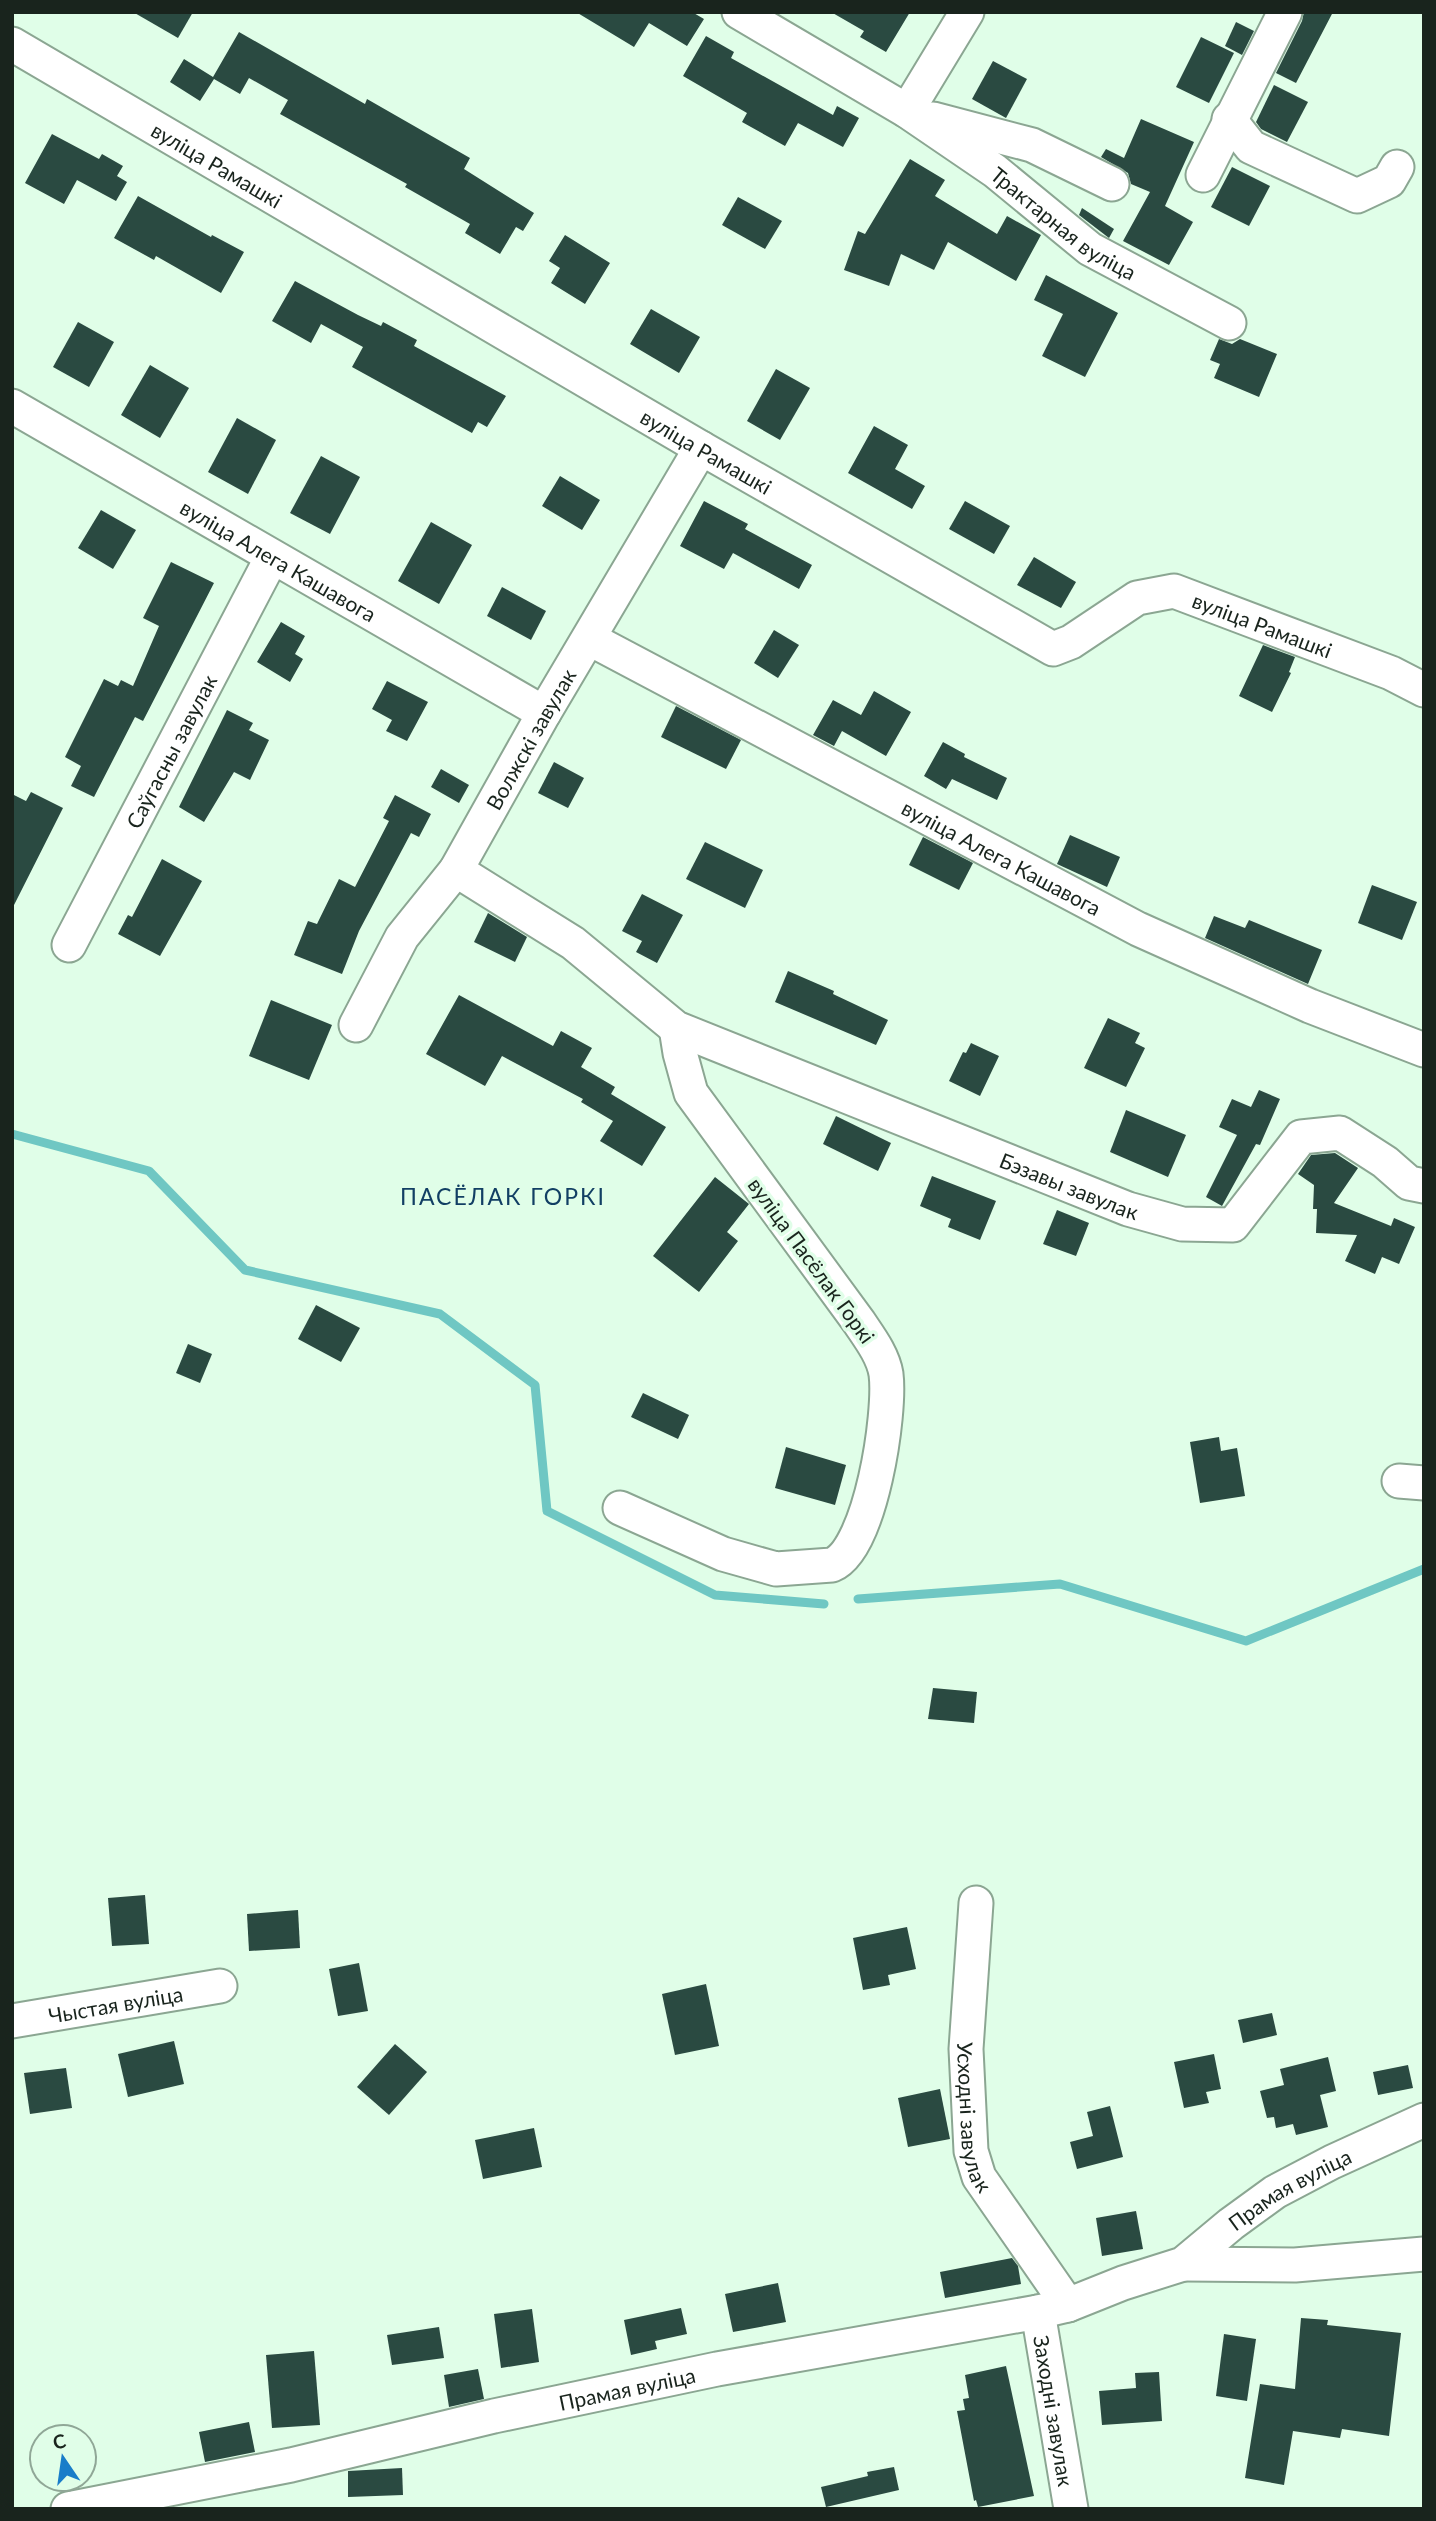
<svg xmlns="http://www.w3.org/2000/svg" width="1436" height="2521" viewBox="0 0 1436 2521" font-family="Lato,sans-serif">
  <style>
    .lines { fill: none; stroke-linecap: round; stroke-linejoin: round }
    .stream { stroke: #6fc7c3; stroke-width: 9 }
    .building { fill: #2a4a41 }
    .street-casing { stroke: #8ba692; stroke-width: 37 }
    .street { stroke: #fff; stroke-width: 33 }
    .labels { text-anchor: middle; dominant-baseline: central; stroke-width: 7; stroke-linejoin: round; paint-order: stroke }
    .street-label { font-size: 21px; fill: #19241d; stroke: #e0fee8 }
    .neighbourhood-label { font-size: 23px; letter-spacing: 2px; fill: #123f64; stroke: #e0fee8 }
  </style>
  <rect width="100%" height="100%" fill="#e0fee8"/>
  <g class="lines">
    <!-- stream -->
    <g class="stream">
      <polyline points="12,1134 149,1171 245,1270 440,1314 535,1385 547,1511 715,1595 824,1604"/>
      <polyline points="858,1599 1060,1584 1246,1641 1424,1569"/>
    </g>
  </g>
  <!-- building -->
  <g class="building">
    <polygon points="133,12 193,12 178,38"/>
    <polygon points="576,12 692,12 704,19 687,46 649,23 634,47"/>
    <polygon points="831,12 910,12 886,52 860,37 864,31"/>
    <polygon points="1304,12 1333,12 1296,83 1276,73 1302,21"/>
    <polygon points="1236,22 1254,31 1242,55 1225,46"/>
    <polygon points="239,32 365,104 367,99 470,158 464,169 534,213 523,231 516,227 500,254 465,233 470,224 405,187 407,184 280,114 288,100 249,78 240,94 214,79 200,101 170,82 184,59 213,77"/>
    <polygon points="706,36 734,52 731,58 833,115 837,106 859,118 843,147 798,123 785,146 742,122 747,113 683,76"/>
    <polygon points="1201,37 1234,53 1209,103 1176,87"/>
    <polygon points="993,61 1027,79 1006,118 972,99"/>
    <polygon points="1274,85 1308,102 1287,142 1261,129 1256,122"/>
    <polygon points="1141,119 1194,142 1165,206 1193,222 1169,265 1123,241 1150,192 1131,184 1128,173 1101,157 1106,149 1124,158"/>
    <polygon points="52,134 99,159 102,154 123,166 117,176 127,182 116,201 77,180 64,204 25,183"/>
    <polygon points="910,159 945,180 935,196 997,234 1007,216 1041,235 1016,281 948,242 934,270 901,254 889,286 844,270 858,231 865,234"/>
    <polygon points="1232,167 1270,186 1249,226 1211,207"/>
    <polygon points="138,196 211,237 212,235 244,252 221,293 156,256 154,260 114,238"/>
    <polygon points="738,197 782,221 765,249 722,225"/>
    <polygon points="1082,208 1114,229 1109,238 1079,215"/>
    <polygon points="565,235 610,263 585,304 551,283 560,268 549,261"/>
    <polygon points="1046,275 1118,313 1085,377 1042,356 1063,314 1034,300"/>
    <polygon points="295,281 358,315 381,326 383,322 417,340 414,346 506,396 487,427 478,422 472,433 352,367 363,347 321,324 311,343 272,321"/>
    <polygon points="651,309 700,337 679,373 630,344"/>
    <polygon points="78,322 114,342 89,387 53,367"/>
    <polygon points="1219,339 1232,344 1240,339 1277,354 1259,397 1214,378 1220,364 1210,360"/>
    <polygon points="150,365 189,388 160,438 121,415"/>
    <polygon points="776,369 810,388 780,440 747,421"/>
    <polygon points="237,418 276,440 248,494 208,472"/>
    <polygon points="874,426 908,445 895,469 925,486 912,509 848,473"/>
    <polygon points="321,456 360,477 330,534 290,513"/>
    <polygon points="560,476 600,500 582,530 542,506"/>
    <polygon points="704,501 748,524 745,529 812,565 799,589 733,553 724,569 680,546"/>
    <polygon points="965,501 1010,526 994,554 949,529"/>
    <polygon points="101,510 136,530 113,569 78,548"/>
    <polygon points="431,522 472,545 439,604 398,581"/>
    <polygon points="1034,557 1076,582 1061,608 1017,585"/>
    <polygon points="171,562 214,583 143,721 135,717 94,797 71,786 81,766 65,757 104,679 118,686 121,680 133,686 159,626 143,618"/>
    <polygon points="502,587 546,611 531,640 487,616"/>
    <polygon points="281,622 305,636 295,654 303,659 290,682 257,662"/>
    <polygon points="774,630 799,645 778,678 754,663"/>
    <polygon points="1263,645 1295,657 1289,672 1291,673 1272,712 1239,696"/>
    <polygon points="387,681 428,702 407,741 386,731 392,720 372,709"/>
    <polygon points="874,691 911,712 886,756 842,731 834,746 813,735 833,700 861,715"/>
    <polygon points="676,706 741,740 726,769 661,737"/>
    <polygon points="227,710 253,723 249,730 269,740 250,780 234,772 204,822 179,807"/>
    <polygon points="943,742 965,754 964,757 1007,778 997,800 952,779 946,789 924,776"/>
    <polygon points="554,762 584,778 568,808 538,793"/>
    <polygon points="441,769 469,785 459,803 431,787"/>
    <polygon points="31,792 63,808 12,909 12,794 26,801"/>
    <polygon points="395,795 431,814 419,837 411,833 359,931 342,974 294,955 308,921 317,924 339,879 355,887 389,821 383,818"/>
    <polygon points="1070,835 1120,857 1107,887 1057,864"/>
    <polygon points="923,837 973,863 959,890 909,865"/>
    <polygon points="705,842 763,870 745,908 686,879"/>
    <polygon points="162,859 202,881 160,956 118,934 128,915 132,917"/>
    <polygon points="1372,885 1417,902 1402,940 1358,923"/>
    <polygon points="642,894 683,915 657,963 636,952 642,941 622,931"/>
    <polygon points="488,913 527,937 515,962 474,942"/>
    <polygon points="1214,916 1245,928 1249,920 1322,950 1308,984 1205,938"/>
    <polygon points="788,971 834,991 833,994 888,1020 876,1045 775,1002"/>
    <polygon points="459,995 553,1046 561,1031 592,1048 581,1067 615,1087 611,1094 666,1127 642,1166 600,1141 613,1121 581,1102 583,1099 502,1056 485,1086 426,1054"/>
    <polygon points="271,1000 332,1025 309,1080 249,1056"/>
    <polygon points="1108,1018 1140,1033 1135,1043 1145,1048 1126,1087 1084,1068"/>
    <polygon points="971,1043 999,1056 980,1096 949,1081 963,1052 966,1053"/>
    <polygon points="1259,1090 1280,1099 1260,1145 1256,1144 1222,1206 1206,1197 1237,1135 1219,1127 1232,1099 1251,1107"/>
    <polygon points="1126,1110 1186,1135 1168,1177 1110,1152"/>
    <polygon points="836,1116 891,1143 878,1171 823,1144"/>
    <polygon points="1335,1153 1358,1168 1334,1203 1391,1226 1394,1218 1415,1227 1399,1264 1382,1257 1375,1274 1345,1261 1357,1235 1316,1233 1317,1209 1313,1209 1314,1185 1298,1174 1311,1155"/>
    <polygon points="932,1176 996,1201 980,1240 948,1227 951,1219 920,1206"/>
    <polygon points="715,1177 749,1204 727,1232 738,1241 699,1292 653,1256"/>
    <polygon points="1057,1210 1089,1223 1076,1256 1043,1244"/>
    <polygon points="316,1305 360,1328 341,1362 298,1339"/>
    <polygon points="188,1344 212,1354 200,1383 176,1373"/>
    <polygon points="643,1393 689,1415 678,1439 631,1417"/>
    <polygon points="1219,1437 1221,1451 1237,1448 1245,1496 1200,1503 1190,1442"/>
    <polygon points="786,1447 846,1465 835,1505 775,1488"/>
    <polygon points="933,1688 977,1692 974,1723 928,1719"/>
    <polygon points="145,1895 149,1944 112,1946 108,1898"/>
    <polygon points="298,1910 300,1948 249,1951 247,1914"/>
    <polygon points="907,1927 916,1969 888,1975 890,1985 863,1990 853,1938"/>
    <polygon points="359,1963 368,2011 338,2016 329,1969"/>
    <polygon points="706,1984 719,2046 675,2055 662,1994"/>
    <polygon points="1272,2013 1277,2035 1243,2043 1238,2020"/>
    <polygon points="174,2041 184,2084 128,2097 118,2054"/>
    <polygon points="395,2044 427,2072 389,2115 357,2087"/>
    <polygon points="1214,2054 1221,2089 1206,2092 1209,2103 1184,2108 1174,2062"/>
    <polygon points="1328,2057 1336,2091 1320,2095 1328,2127 1296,2135 1293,2124 1276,2128 1274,2117 1267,2118 1260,2091 1284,2085 1280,2069"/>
    <polygon points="1408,2065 1413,2088 1378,2095 1373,2072"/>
    <polygon points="66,2068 72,2108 30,2114 24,2073"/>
    <polygon points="940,2089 950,2139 908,2147 898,2098"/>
    <polygon points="1110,2106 1123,2157 1077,2169 1070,2142 1093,2136 1087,2112"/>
    <polygon points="534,2128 542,2167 483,2179 475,2140"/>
    <polygon points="1136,2211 1143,2249 1102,2256 1096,2218"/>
    <polygon points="1012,2258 1018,2266 1021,2284 945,2298 940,2272"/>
    <polygon points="778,2283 786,2322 733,2332 725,2294"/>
    <polygon points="681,2308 687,2334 655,2341 657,2349 631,2355 624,2320"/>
    <polygon points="532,2309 539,2362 501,2368 494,2314"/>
    <polygon points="1301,2318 1328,2320 1327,2325 1401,2333 1389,2436 1342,2429 1340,2438 1293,2431 1284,2485 1245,2478 1260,2384 1295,2389"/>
    <polygon points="439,2327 444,2358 392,2365 387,2335"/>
    <polygon points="1224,2334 1256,2339 1247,2401 1216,2396"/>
    <polygon points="314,2351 320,2425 272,2428 266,2355"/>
    <polygon points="1006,2366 1034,2496 978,2507 976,2500 974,2501 957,2411 965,2410 963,2399 969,2398 965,2375"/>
    <polygon points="478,2369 484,2399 449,2407 444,2375"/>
    <polygon points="1159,2372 1162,2421 1102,2425 1099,2391 1136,2388 1135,2373"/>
    <polygon points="249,2422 255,2452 205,2462 199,2432"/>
    <polygon points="894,2467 899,2490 826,2507 821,2487 868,2476 867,2472"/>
    <polygon points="402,2468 403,2495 348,2497 348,2471"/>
  </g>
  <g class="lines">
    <defs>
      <g id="street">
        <path id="s1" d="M 739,12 L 907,111 L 995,171 L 1090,249 L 1229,323"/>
        <path id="s2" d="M 12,44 L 701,448 L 1053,649 L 1071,642 L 1137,598 L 1174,591 L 1391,673 L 1424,690"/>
        <polyline points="907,111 967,12"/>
        <polyline points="933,119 1032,145 1112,184"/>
        <polyline points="1229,119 1251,147 1357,196 1389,181 1397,167"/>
        <polyline points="1203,175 1285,12"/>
        <path id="s3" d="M 12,406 L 544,713"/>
        <path id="s4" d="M 590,639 L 1138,929 L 1310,1006 L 1424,1050"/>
        <path id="s5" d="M 456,870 L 573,943 L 676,1028 L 1128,1209 L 1182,1224 L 1233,1225 L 1301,1137 L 1340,1133 L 1385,1162 L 1409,1183 L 1424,1186"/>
        <path id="s6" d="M 69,945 L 272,557"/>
        <path id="s7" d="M 356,1025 L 402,937 L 456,870 L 544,713 L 701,448"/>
        <polyline points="1399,1481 1424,1483"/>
        <path d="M 620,1508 L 723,1554 L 776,1569 L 832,1565 C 871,1549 891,1413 886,1374 C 883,1355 869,1337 859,1322 L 691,1093 L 680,1053 L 676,1028"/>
        <path id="s8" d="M 976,1903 L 966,2049 L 971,2151 L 979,2177 L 1068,2305"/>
        <path id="s9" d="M 12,2021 L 220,1986"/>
        <polyline points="1183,2264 1295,2265 1424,2254"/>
        <path id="s10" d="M 1038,2312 L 1071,2509"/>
        <path id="s11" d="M 68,2509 L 291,2465 L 494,2416 L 717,2369 L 1038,2312 L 1068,2305 L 1123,2283 L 1183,2264 L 1231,2224 L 1275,2192 L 1332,2162 L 1424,2120"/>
      </g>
    </defs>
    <!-- street casing -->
    <use href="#street" class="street-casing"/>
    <!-- street -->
    <use href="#street" class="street"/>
  </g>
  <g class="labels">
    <!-- street labels -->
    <g class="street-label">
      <text stroke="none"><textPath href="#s2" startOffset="238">вуліца Рамашкі</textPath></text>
      <text stroke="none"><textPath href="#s1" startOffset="388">Трактарная вуліца</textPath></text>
      <text stroke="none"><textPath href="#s2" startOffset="805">вуліца Рамашкі</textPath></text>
      <text stroke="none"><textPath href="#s3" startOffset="308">вуліца Алега Кашавога</textPath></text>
      <text stroke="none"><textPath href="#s2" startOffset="1435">вуліца Рамашкі</textPath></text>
      <text stroke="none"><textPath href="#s7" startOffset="336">Волжскі завулак</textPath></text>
      <text stroke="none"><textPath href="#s6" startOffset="219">Саўгасны завулак</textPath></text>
      <text stroke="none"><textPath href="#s4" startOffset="466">вуліца Алега Кашавога</textPath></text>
      <text stroke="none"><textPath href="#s5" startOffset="695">Бэзавы завулак</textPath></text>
      <text transform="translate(812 1260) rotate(54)">вуліца Пасёлак Горкі</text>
      <text stroke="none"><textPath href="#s9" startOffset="105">Чыстая вуліца</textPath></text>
      <text stroke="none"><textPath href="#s8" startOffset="215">Усходні завулак</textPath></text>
      <text stroke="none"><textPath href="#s11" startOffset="1274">Прамая вуліца</textPath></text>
      <text stroke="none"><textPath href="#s11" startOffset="572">Прамая вуліца</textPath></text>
      <text stroke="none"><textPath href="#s10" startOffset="100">Заходні завулак</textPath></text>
    </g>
    <!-- neighbourhood labels -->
    <g class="neighbourhood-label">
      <text x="503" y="1196">ПАСЁЛАК ГОРКІ</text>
    </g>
  </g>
  <!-- border -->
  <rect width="1436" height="2521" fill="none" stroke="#19241d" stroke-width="28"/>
  <!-- north arrow -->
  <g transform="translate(63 2458) rotate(347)"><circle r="33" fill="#e0fee8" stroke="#90a797" stroke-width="2"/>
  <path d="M0-5L12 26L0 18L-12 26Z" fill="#197dc9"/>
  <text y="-10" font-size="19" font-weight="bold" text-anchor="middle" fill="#19241d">С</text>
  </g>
</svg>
